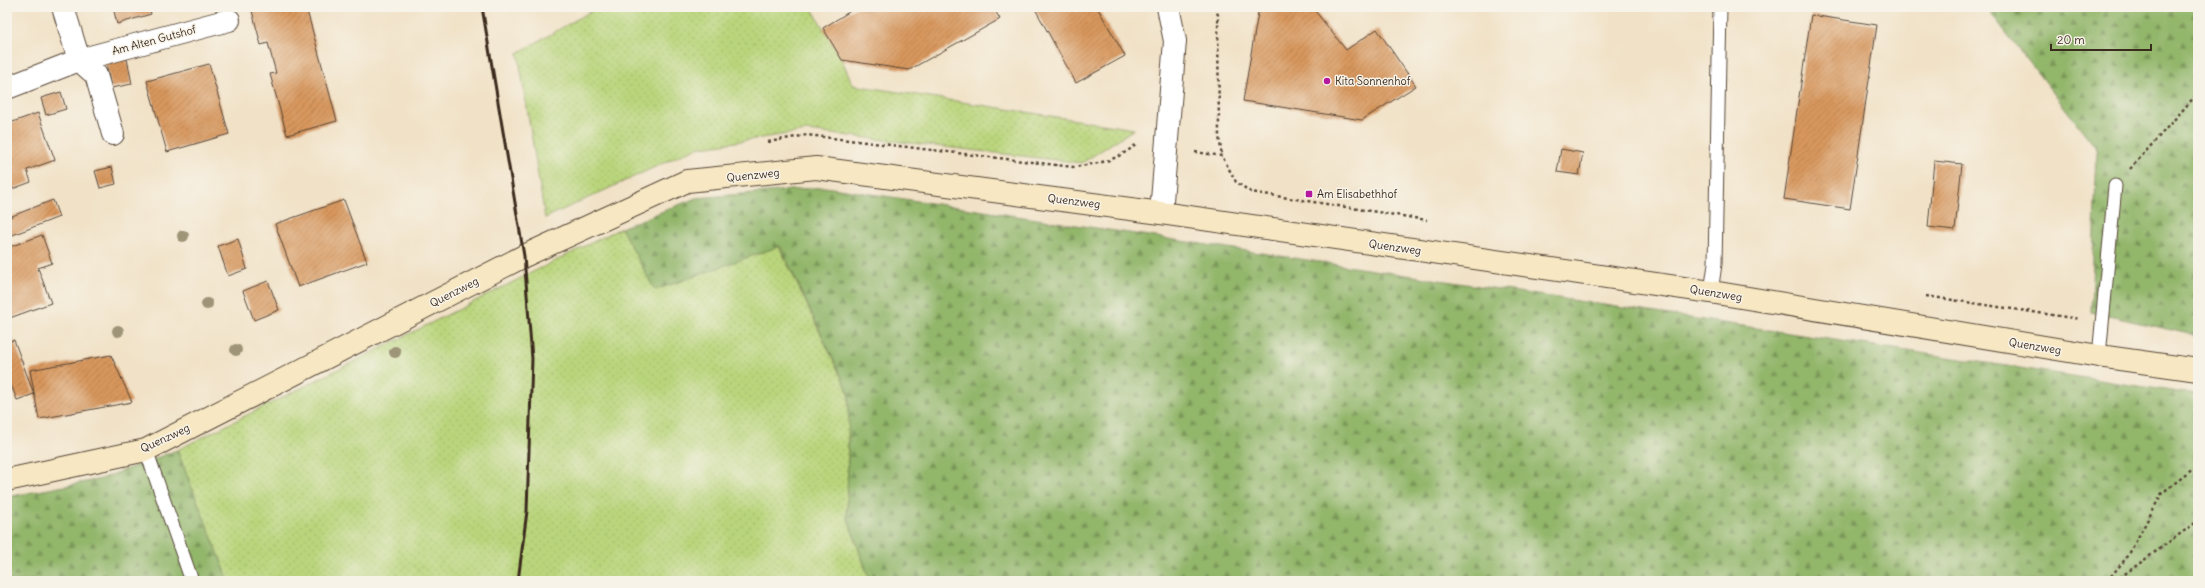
<svg xmlns="http://www.w3.org/2000/svg" width="2205" height="588" viewBox="0 0 2205 588" font-family="Delius,sans-serif">
  <style>
    .grass { fill: url(#grass-dots); stroke: #7a804c }
    .forest { fill: url(#forest-firs); stroke: #667044 }
    .building { fill: url(#building-hatch) }
    .lines { fill: none; stroke-linecap: round; stroke-linejoin: round }
    .lane-casing { stroke: #564637; stroke-width: 15 }
    .street-casing { stroke: #564637; stroke-width: 24 }
    .secondary-casing { stroke: #564637; stroke-width: 24 }
    .path { stroke: #564637; stroke-width: 2.5; stroke-dasharray: 3 3; stroke-linecap: butt }
    .lane { stroke: #fff; stroke-width: 13 }
    .street { stroke: #fff; stroke-width: 22 }
    .secondary { stroke: #f7e8c3; stroke-width: 22 }
    .rail { stroke: #3b2a1e; stroke-width: 3 }
    .tree { fill: #9e9477 }
    .poi-dot { fill: #b5179e; stroke: #f7f3e8; stroke-width: 1.5 }
    .labels { text-anchor: middle; dominant-baseline: central; stroke-width: 3; stroke-linejoin: round; paint-order: stroke }
    .street-label { font-size: 11px; fill: #3b2a1e; stroke: #f7f3e8 }
    .poi-label { font-size: 11px; fill: #3b2a1e; stroke: #f7f3e8; text-anchor: start }
  </style>
  <defs>
    <pattern id="grass-dots" width="8" height="8" patternUnits="userSpaceOnUse"><rect width="8" height="8" fill="#b9d57b"/><path d="M2 2h.1M6 6h.1" fill="none" stroke="#a0b76a" stroke-width="1.8" stroke-linecap="round"/></pattern>
    <pattern id="forest-firs" width="22" height="20" patternUnits="userSpaceOnUse"><rect width="22" height="20" fill="#92b66b"/><path d="M5 1l3.5 6h-7zM16 11l3.5 6h-7z" fill="#789457"/></pattern>
    <pattern id="building-hatch" width="6" height="6" patternUnits="userSpaceOnUse"><rect width="6" height="6" fill="#d8975d"/><path d="M-1 1l2-2M0 6l6-6M5 7l2-2" fill="none" stroke="#b07b4c"/></pattern>
  </defs>
  <rect width="100%" height="100%" fill="#f7f3e8"/>
  <filter id="ink" filterUnits="userSpaceOnUse"><feTurbulence type="fractalNoise" baseFrequency=".025" numOctaves="2"/><feDisplacementMap in="SourceGraphic" scale="8" xChannelSelector="R" yChannelSelector="G"/><feConvolveMatrix kernelMatrix="1 2 1 2 8 2 1 2 1" color-interpolation-filters="sRGB"/></filter>
  <filter id="wash" filterUnits="userSpaceOnUse"><feTurbulence type="fractalNoise" baseFrequency=".012" numOctaves="4" result="noise"/><feDisplacementMap in="SourceGraphic" scale="16" xChannelSelector="R" yChannelSelector="G"/><feGaussianBlur stdDeviation="0.9" result="paint"/><feColorMatrix in="noise" values="0 0 0 0 0 0 0 0 0 0 0 0 0 0 0 0 0 1.4 0 .05"/><feComposite in="paint" operator="in"/></filter>
  <g filter="url(#wash)">
    <rect width="100%" height="100%" fill="#f1e2c7"/>
    <!-- grass -->
    <g class="grass">
      <polygon points="598,7 811,7 842,60 853,85 1134,129 1082,163 807,131 696,148 545,218 518,53"/>
      <polygon points="621,228 655,290 779,246 849,393 847,516 870,581 229,581 177,450"/>
    </g>
    <!-- forest -->
    <g class="forest">
      <polygon points="1986,7 2198,7 2198,336 2091,312 2097,149"/>
      <polygon points="825,187 2198,395 2198,581 870,581 847,516 849,393 780,246 655,290 621,228 696,198"/>
      <polygon points="177,450 229,581 7,581 7,497 101,479"/>
    </g>
    <g id="blocks">
      <!-- building -->
      <g class="building">
        <polygon points="113,7 149,7 151,14 117,24"/>
        <polygon points="251,7 306,7 337,121 287,135 270,74 276,73 268,43 261,45"/>
        <polygon points="857,7 993,7 1000,19 909,70 842,60 823,28"/>
        <polygon points="1034,7 1097,7 1125,56 1076,83"/>
        <polygon points="1259,7 1312,7 1346,50 1377,29 1416,86 1362,120 1243,101"/>
        <polygon points="1811,15 1877,25 1850,209 1784,199"/>
        <polygon points="127,59 132,84 111,88 106,63"/>
        <polygon points="209,64 229,134 167,152 147,81"/>
        <polygon points="61,92 66,109 46,115 41,98"/>
        <polygon points="38,113 55,160 27,170 31,182 7,191 7,124"/>
        <polygon points="1561,149 1583,153 1579,175 1557,172"/>
        <polygon points="1934,161 1962,164 1955,230 1928,227"/>
        <polygon points="112,167 116,184 100,188 95,171"/>
        <polygon points="53,200 59,217 10,236 7,229 7,218"/>
        <polygon points="344,200 367,262 298,287 275,224"/>
        <polygon points="42,235 52,263 38,268 51,303 7,319 7,248"/>
        <polygon points="238,239 247,269 228,276 218,246"/>
        <polygon points="268,281 279,310 254,320 243,291"/>
        <polygon points="14,340 34,394 17,400 7,374 7,342"/>
        <polygon points="111,355 132,402 39,419 30,370"/>
      </g>
    </g>
  </g>
  <g filter="url(#ink)">
    <use href="#blocks" fill-opacity="0" stroke="#564637" stroke-width="1"/>
    <g class="lines">
      <defs>
        <g id="lane">
          <polyline points="1711,292 1715,264 1720,7"/>
          <polyline points="2099,356 2115,186"/>
          <polyline points="146,450 192,581"/>
        </g>
        <g id="street">
          <polyline points="7,88 79,60 63,7"/>
          <polyline points="113,134 96,75 79,60 229,20"/>
          <polyline points="1161,213 1175,41 1168,7"/>
        </g>
        <polyline id="secondary" points="7,480 146,450 524,256 687,181 816,168 1161,213 1711,292 2099,356 2198,370"/>
      </defs>
      <!-- lane casing -->
      <use href="#lane" class="lane-casing"/>
      <!-- street casing -->
      <use href="#street" class="street-casing"/>
      <!-- secondary casing -->
      <use href="#secondary" class="secondary-casing"/>
      <!-- path -->
      <g class="path">
        <polyline points="1215,7 1218,15 1219,136 1222,156"/>
        <path d="M 768,142 L 807,135 L 1073,167 C 1101,163 1114,162 1137,144"/>
        <polyline points="1195,152 1222,156 1236,182 1251,192 1427,220"/>
        <polyline points="2130,169 2198,93"/>
        <polyline points="1926,296 2079,319"/>
        <polyline points="2107,581 2128,556 2162,493 2193,469 2198,467"/>
        <polyline points="2115,581 2198,521"/>
      </g>
      <!-- lane -->
      <use href="#lane" class="lane"/>
      <!-- street -->
      <use href="#street" class="street"/>
      <!-- secondary -->
      <use href="#secondary" class="secondary"/>
      <!-- rail -->
      <polyline class="rail" points="482,7 524,256 532,359 527,511 518,581"/>
    </g>
    <!-- trees -->
    <g class="tree">
      <circle cx="183" cy="236" r="6"/>
      <circle cx="207" cy="304" r="6"/>
      <circle cx="118" cy="331" r="6"/>
      <circle cx="236" cy="350" r="6"/>
      <circle cx="395" cy="352" r="6"/>
    </g>
  </g>
  <!-- markers -->
  <g class="poi-dot">
    <circle cx="1327" cy="81" r="4"/>
    <rect x="1305" y="190" width="8" height="8" rx="2"/>
  </g>
  <g class="labels">
    <!-- street labels -->
    <g class="street-label">
      <text transform="translate(154 40) rotate(-15)">Am Alten Gutshof</text>
      <text transform="translate(753 175) rotate(-6)">Quenzweg</text>
      <text transform="translate(1074 201) rotate(7)">Quenzweg</text>
      <text transform="translate(1395 247) rotate(8)">Quenzweg</text>
      <text transform="translate(454 292) rotate(-27)">Quenzweg</text>
      <text transform="translate(1716 293) rotate(9)">Quenzweg</text>
      <text transform="translate(2035 346) rotate(9)">Quenzweg</text>
      <text transform="translate(165 438) rotate(-25)">Quenzweg</text>
    </g>
    <!-- poi labels -->
    <g class="poi-label">
      <text x="1335" y="81">Kita Sonnenhof</text>
      <text x="1317" y="194">Am Elisabethhof</text>
    </g>
  </g>
  <!-- margin -->
  <rect width="2205" height="588" fill="none" stroke="#f7f3e8" stroke-width="24"/>
  <!-- scale -->
  <path d="M2051 44v6h100v-6" fill="none" stroke="#3b2a1e" stroke-width="2"/>
  <text x="2057" y="44" font-size="12" fill="#3b2a1e" stroke="#f7f3e8" stroke-width="3" paint-order="stroke">20 m</text>
</svg>
